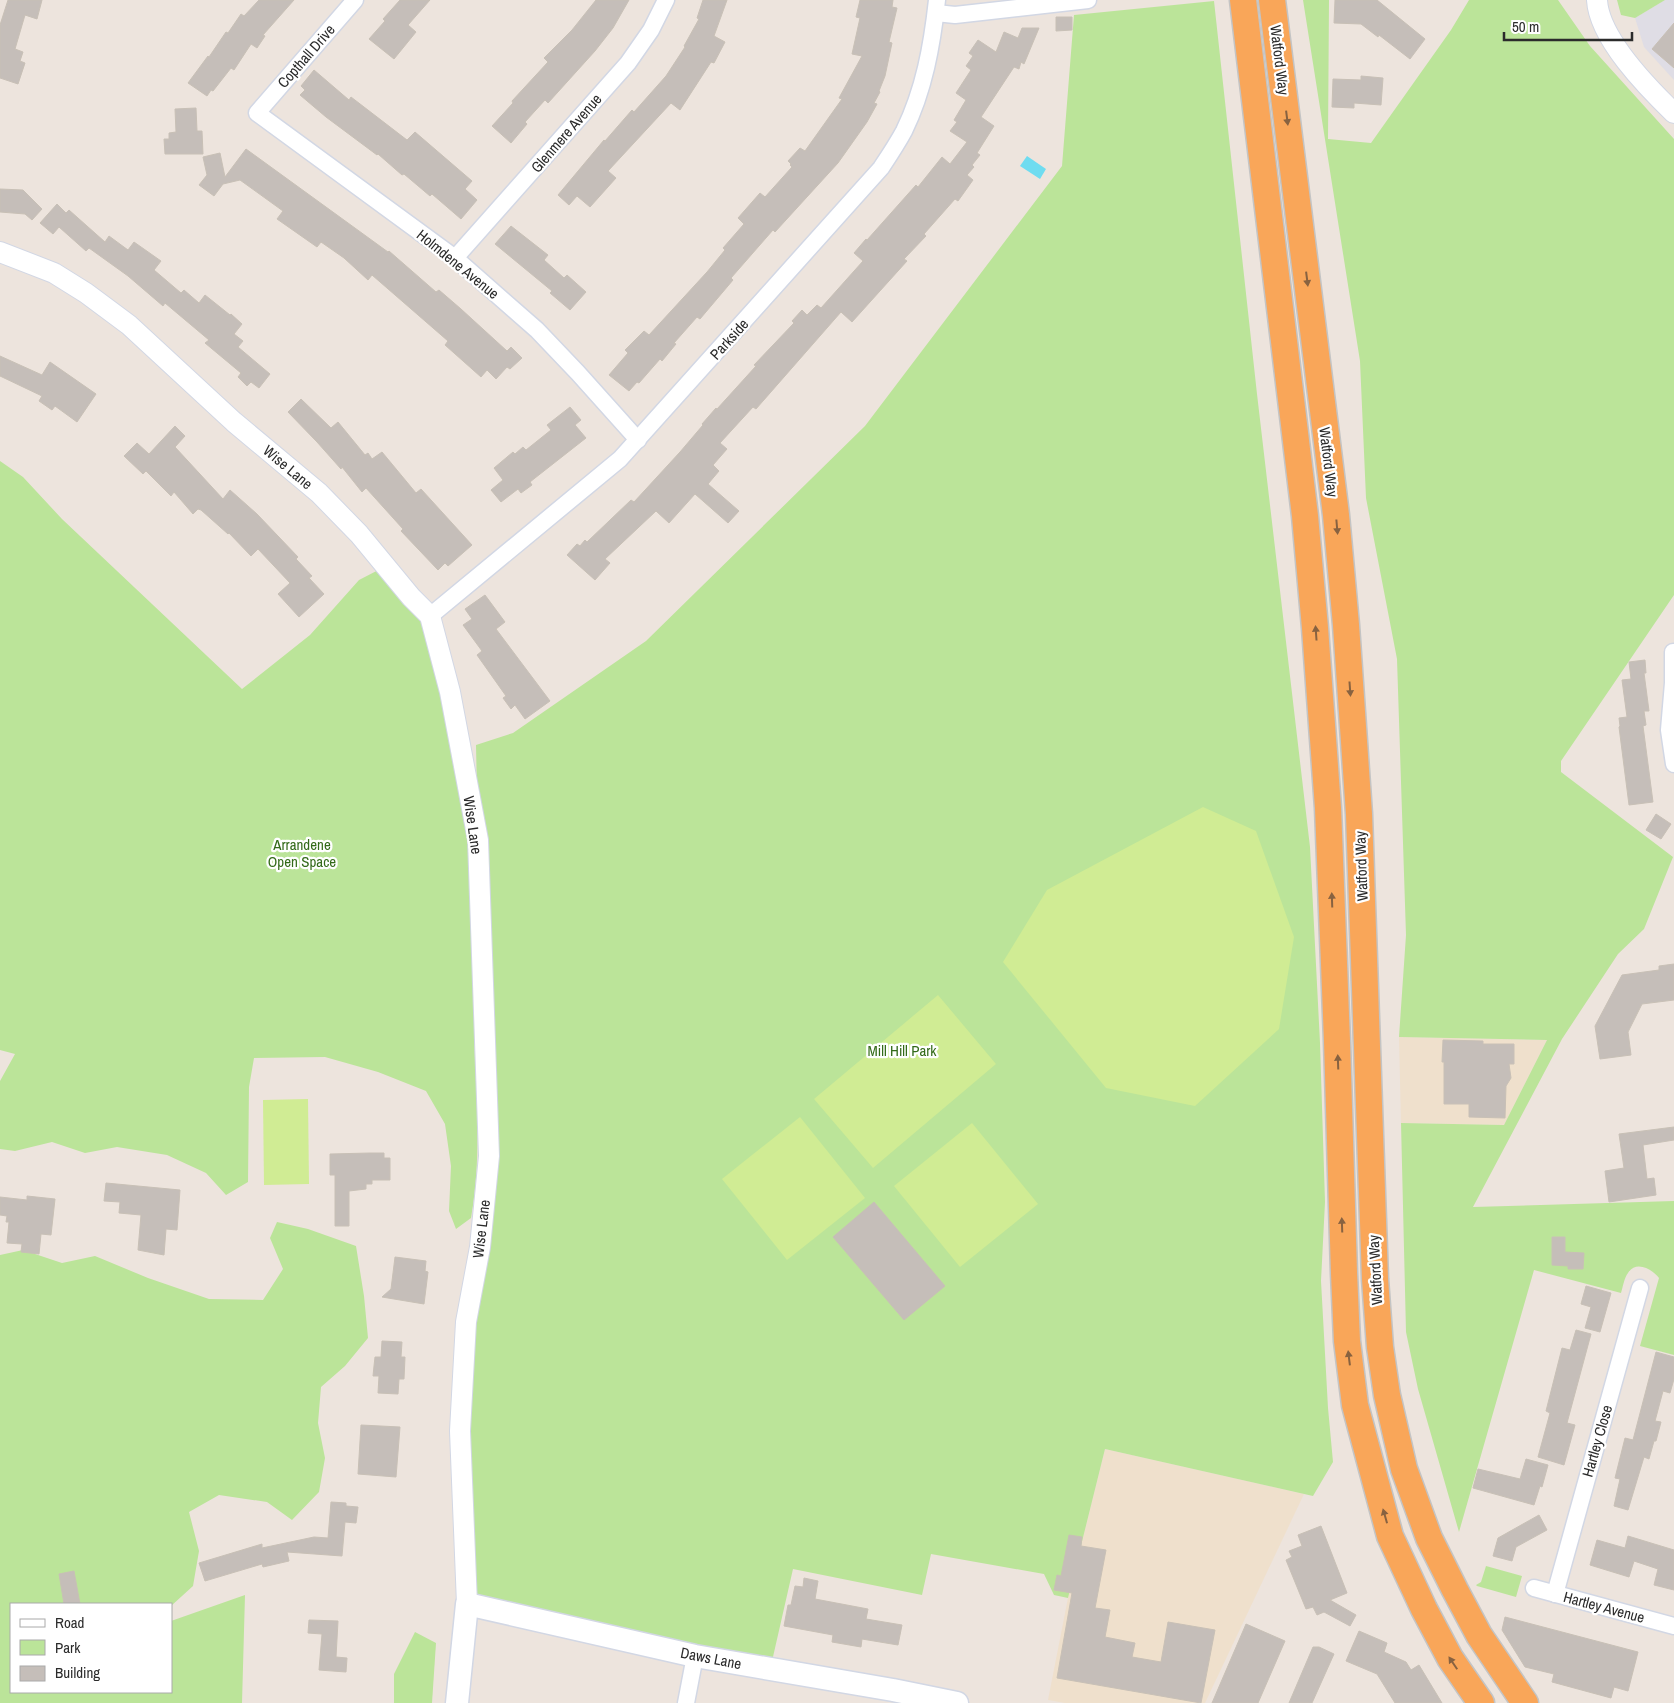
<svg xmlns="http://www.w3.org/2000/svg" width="1674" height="1703" viewBox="0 0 1674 1703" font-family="'Archivo Narrow',sans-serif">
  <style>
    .industrial { fill: #dfdde5 }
    .education { fill: #efe0cc }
    .green { fill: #bbe499 }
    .pitch { fill: #d0ec94 }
    .water { fill: #6fdcf0 }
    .building { fill: #c5beb9; stroke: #c8c0b6 }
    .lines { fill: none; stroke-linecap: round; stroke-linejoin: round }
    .minor-casing { stroke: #d2d7e4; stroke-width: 19 }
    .tertiary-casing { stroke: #d2d7e4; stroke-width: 22 }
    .secondary-casing { stroke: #d2d7e4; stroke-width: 25 }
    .trunk-casing { stroke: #c4c4c4; stroke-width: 29 }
    .minor { stroke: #fff; stroke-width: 16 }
    .tertiary { stroke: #fff; stroke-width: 20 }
    .secondary { stroke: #fff; stroke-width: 22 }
    .trunk { stroke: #f9a659; stroke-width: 26 }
    .oneway { fill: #886240 }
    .labels { text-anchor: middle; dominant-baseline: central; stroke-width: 4.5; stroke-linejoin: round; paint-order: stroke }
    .street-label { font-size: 15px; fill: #2b2b2b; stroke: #fff }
    .park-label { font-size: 15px; fill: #336a19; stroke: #fff }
  </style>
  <rect width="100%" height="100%" fill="#ede4dd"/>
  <!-- industrial -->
  <polygon class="industrial" points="1665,0 1674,0 1674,80 1644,47 1635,18"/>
  <!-- education -->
  <g class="education">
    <polygon points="1399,1037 1547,1040 1504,1125 1401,1123"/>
    <polygon points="1105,1449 1304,1494 1205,1703 1065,1703 1048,1700 1068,1598"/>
  </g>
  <!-- green -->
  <g class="green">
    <path d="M 1303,0 L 1329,0 L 1328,139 L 1371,143 L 1451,30 L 1469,0 L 1558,0 L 1590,46 L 1674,139 L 1674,595 L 1561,761 L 1561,772 L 1673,857 L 1644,929 L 1618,954 L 1562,1039 L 1473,1207 L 1674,1201 L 1674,1355 L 1640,1346 L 1659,1278 C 1652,1269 1636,1260 1628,1273 C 1624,1278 1623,1287 1621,1293 L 1534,1270 L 1459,1532 L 1418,1389 L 1406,1332 L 1401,1123 L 1504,1125 L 1547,1040 L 1399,1037 L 1406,935 L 1397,659 L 1366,498 L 1360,361 Z"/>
    <polygon points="1617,0 1665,0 1635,18 1621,15"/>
    <path d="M 1214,1 L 1257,394 L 1310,847 L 1320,1043 L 1325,1202 L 1321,1281 L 1328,1408 L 1333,1462 L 1313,1496 L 1105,1449 L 1068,1598 L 1054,1595 L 1044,1574 L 931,1554 L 922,1595 L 793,1569 L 770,1670 L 467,1604 L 460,1429 L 480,1247 L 484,1035 L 474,1035 C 476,1096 482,1157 471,1218 L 456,1229 L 449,1211 L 451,1166 L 445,1124 L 426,1091 L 378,1072 L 325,1057 L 254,1058 L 249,1087 L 248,1182 L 226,1195 L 206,1173 L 167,1155 L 117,1147 L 85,1153 L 52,1142 L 15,1151 L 0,1149 L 0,1081 L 15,1054 L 0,1050 L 0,461 L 23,477 L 62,519 L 242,689 L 310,635 L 359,580 L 390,564 L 435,616 L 478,839 L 476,745 L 513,733 L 646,641 L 865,426 L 1062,166 L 1074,15 Z"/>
    <polygon points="277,1222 308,1229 356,1246 364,1296 368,1338 345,1366 321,1387 318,1423 325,1458 319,1492 292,1520 267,1502 219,1495 189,1512 199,1551 193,1586 171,1606 171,1604 11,1604 11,1692 171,1692 171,1621 245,1595 242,1703 0,1703 0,1255 23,1250 62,1263 95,1256 148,1278 209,1299 263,1300 283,1269 270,1238"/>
    <polygon points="1486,1566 1522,1576 1516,1597 1477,1586 1476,1585 1481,1582"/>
    <polygon points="415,1632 436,1643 432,1703 394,1703 394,1674"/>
  </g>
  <!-- pitch -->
  <g class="pitch">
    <polygon points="1203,807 1256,831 1294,937 1279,1029 1195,1106 1106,1088 1003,962 1047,890"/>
    <polygon points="938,995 996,1064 873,1168 814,1099"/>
    <polygon points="308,1099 309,1184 264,1185 263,1100"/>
    <polygon points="800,1117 865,1198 787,1260 722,1179"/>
    <polygon points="972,1123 1038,1204 960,1267 894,1186"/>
  </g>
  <!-- water -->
  <polygon class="water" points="1027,156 1046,169 1040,179 1020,166"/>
  <!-- building -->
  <g class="building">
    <polygon points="8,0 42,0 37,19 25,15 15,49 23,52 20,61 25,63 18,84 0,78 0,25"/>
    <polygon points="259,0 294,0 263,35 265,36 257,48 251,44 234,70 231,68 213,91 211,90 207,96 188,83 208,56 209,57 226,32 228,33 241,14 244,16"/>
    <polygon points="400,0 430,0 408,25 416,32 394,59 369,39 385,21 383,19"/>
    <polygon points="596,0 629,0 613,28 595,51 548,103 545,100 525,122 527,124 511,143 492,126 513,103 512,101 548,62 544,58 572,30"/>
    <polygon points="703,0 727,0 714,36 725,42 714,63 711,62 680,110 671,103 608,171 616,178 590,207 577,196 569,205 558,195 604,140 605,141 632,110 634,112 666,76 685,47 684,46 699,19 697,18"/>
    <polygon points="860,0 893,0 892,7 897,8 889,42 892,43 885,76 879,91 880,92 874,103 877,104 867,122 838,163 775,232 773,230 731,278 733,280 700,319 697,317 674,343 676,344 662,361 660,359 639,383 637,382 629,391 609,375 628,353 625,350 644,331 649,335 707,272 725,250 723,248 744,224 738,218 760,193 765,197 792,167 790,165 791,164 788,161 800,148 805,151 842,99 839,98 862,56 852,54 860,18 856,17"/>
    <polygon points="1335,0 1377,0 1425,39 1410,59 1379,35 1378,37 1361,24 1334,23"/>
    <polygon points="1056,17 1072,17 1072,30 1056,31"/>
    <polygon points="1674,23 1674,68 1652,49"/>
    <polygon points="1022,28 1039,28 1024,64 1021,62 1019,69 1014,67 981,117 994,126 977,153 980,155 972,165 974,167 967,175 973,180 958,201 955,199 924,234 926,236 904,259 907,261 852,322 841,312 756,409 753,407 720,443 727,449 713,465 719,471 708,484 739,511 728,523 695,494 669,523 656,511 605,559 610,563 595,580 567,555 577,544 580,546 585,540 587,542 631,500 634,502 680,452 703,425 702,424 716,408 717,409 756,366 754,365 794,323 792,321 802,310 807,315 817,305 821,308 863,261 854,253 866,239 867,240 916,185 918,187 942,157 950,164 967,142 950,131 957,122 954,120 966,100 956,93 971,70 966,66 973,56 969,53 978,40 996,52 1004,32 1018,38"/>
    <polygon points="314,70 349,100 351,97 407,140 415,132 472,181 465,189 477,200 461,219 432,194 430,196 404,174 402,175 378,154 377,155 326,117 300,95 305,90 301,86"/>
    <polygon points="1361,76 1383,78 1381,105 1354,103 1354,108 1332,107 1333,79 1361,80"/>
    <polygon points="196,108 197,131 202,131 203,154 165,154 164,139 169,139 169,133 176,132 175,109"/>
    <polygon points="246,149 388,252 389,251 436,292 439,290 461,309 507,351 511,347 522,358 510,369 507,367 496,379 487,370 481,377 445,345 448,341 372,275 368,280 344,258 321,242 317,247 277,219 283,211 240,180 223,184 214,196 199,185 207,175 203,157 220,153 225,177"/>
    <polygon points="0,189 23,190 42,209 32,220 25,214 0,212"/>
    <polygon points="57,204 66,213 69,210 105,242 109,236 128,250 134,242 161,261 154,270 181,293 184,290 199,303 205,295 230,315 231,314 242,324 234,334 243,341 238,347 270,374 259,388 251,382 247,386 238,377 241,373 205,343 209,340 165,303 163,306 128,276 89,248 86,251 59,227 53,234 40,223"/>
    <polygon points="511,226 548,255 544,260 564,278 567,275 586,292 570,310 550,293 552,291 495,244"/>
    <polygon points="0,356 42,375 50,362 96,394 77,422 55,406 52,410 39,401 42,396 0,376"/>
    <polygon points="301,399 331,428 338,422 365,455 368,453 372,459 382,452 416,493 421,489 472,545 448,566 445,563 438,570 401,531 403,529 366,488 362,492 342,467 341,469 317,442 288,412"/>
    <polygon points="570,407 581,420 575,425 586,438 535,478 530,482 532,485 521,493 518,489 501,502 491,490 503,480 494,468 513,452 515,454 523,447 526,450 551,430 547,425"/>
    <polygon points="175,426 185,436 175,447 223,499 230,490 257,514 298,557 296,559 312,576 309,578 324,594 299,617 278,594 290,583 258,549 251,556 229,533 228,534 201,510 198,509 193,514 174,492 171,496 146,471 143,474 124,456 137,443 149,454"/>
    <polygon points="485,595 505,622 496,629 550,701 525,719 515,705 511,709 503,698 506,696 477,655 482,651 463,625 472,619 465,609"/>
    <polygon points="1645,660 1646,673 1644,673 1649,711 1644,711 1646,725 1643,726 1653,802 1629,805 1619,727 1620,726 1619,718 1627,717 1622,680 1631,679 1629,662"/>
    <polygon points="1656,814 1671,824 1661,839 1646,830"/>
    <polygon points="1674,964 1674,1000 1642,1004 1628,1032 1631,1055 1600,1059 1595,1026 1622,975 1659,970 1659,966"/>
    <polygon points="1443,1040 1483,1041 1483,1044 1514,1044 1514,1064 1509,1064 1511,1078 1506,1086 1505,1118 1469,1117 1469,1104 1444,1104 1444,1062 1442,1062"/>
    <polygon points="1674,1127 1674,1140 1643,1145 1647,1179 1654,1178 1656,1195 1609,1202 1605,1171 1624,1168 1619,1134"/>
    <polygon points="370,1153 384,1153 384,1158 390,1158 390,1180 372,1180 372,1184 366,1184 366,1189 349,1191 349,1226 335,1226 335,1175 330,1175 330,1154"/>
    <polygon points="106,1183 180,1190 177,1230 166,1229 164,1255 138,1250 141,1215 119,1213 120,1202 104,1201"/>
    <polygon points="27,1196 55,1199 51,1235 41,1234 39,1254 21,1252 22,1244 7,1243 9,1222 6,1222 7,1216 0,1215 0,1197 27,1200"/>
    <polygon points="874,1202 945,1286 904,1320 833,1237"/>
    <polygon points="1552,1237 1565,1237 1565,1252 1584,1253 1583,1269 1568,1269 1568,1266 1552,1265"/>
    <polygon points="395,1257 426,1261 425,1271 428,1272 424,1304 382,1297 391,1289"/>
    <polygon points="1586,1286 1611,1293 1600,1332 1585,1328 1591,1307 1581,1304"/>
    <polygon points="1576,1330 1591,1334 1567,1423 1575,1425 1564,1465 1538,1457 1550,1413 1546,1411 1562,1348 1570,1350"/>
    <polygon points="382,1341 402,1342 401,1357 405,1357 404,1379 399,1379 398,1394 378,1393 379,1376 373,1376 374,1366 375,1357 381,1357"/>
    <polygon points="1656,1352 1674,1357 1674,1379 1670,1393 1663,1391 1655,1421 1661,1422 1656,1441 1654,1441 1649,1459 1644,1457 1628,1510 1614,1506 1620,1479 1615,1478 1625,1438 1633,1440"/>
    <polygon points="361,1425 400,1427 396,1477 358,1474"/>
    <polygon points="1526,1459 1548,1465 1542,1487 1540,1486 1534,1505 1473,1488 1478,1469 1520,1479"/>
    <polygon points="331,1502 346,1503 346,1506 358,1507 356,1523 345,1522 342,1556 287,1552 289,1561 263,1567 262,1564 205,1581 199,1563 262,1544 262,1548 314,1537 328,1538"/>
    <polygon points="1539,1515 1547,1530 1516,1547 1512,1561 1493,1556 1498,1538"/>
    <polygon points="1321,1526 1347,1593 1330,1600 1356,1615 1350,1626 1324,1612 1317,1615 1313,1607 1306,1609 1286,1560 1292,1557 1289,1551 1302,1546 1298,1535"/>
    <polygon points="1069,1535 1082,1537 1081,1546 1106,1550 1095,1608 1110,1610 1105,1637 1135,1643 1132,1657 1161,1662 1168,1622 1215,1630 1201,1703 1057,1678 1072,1593 1054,1590 1057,1575 1061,1576"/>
    <polygon points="1628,1536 1674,1550 1674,1590 1654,1585 1658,1569 1634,1561 1629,1577 1590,1565 1597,1540 1625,1548"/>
    <polygon points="74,1571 80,1604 64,1604 59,1574"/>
    <polygon points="804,1578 818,1581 815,1599 868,1609 866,1619 902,1625 898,1645 862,1639 861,1647 832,1642 833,1635 784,1626 788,1605 791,1605 795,1586 803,1587"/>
    <polygon points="1505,1617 1638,1652 1628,1691 1614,1687 1611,1698 1552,1682 1554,1674 1525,1667 1502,1630"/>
    <polygon points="309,1620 338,1621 336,1657 347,1658 346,1672 319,1670 322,1634 308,1633"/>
    <polygon points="1246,1624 1285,1641 1258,1703 1212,1703"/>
    <polygon points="1359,1631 1387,1643 1384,1652 1406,1662 1411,1670 1419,1665 1442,1703 1395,1703 1377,1674 1346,1661"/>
    <polygon points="1313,1647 1319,1647 1334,1654 1312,1703 1289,1703"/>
  </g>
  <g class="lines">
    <defs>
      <g id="minor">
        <polyline points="355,0 257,113 455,258 537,330 578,373 638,440"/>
        <polyline points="936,13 955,15 1088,0"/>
        <polyline points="455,258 628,63 651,30 666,0"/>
        <path d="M 430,616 L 620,459 L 881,168 C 889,156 897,144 904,131 C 924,90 932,46 937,0"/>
        <polyline points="1673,652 1673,683 1669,730 1674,764"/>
        <polyline points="1534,1588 1674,1626"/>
        <polyline points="1555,1594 1640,1288"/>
        <polyline points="686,1703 695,1656"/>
      </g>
      <g id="tertiary">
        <path d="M 1597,0 C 1599,38 1647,87 1674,113"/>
        <polyline points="0,252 54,273 86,293 129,325 234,422 319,493 359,534 411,597 430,616 450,692 478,840 489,1156 480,1247 466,1322 460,1431 467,1604"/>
      </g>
      <polyline id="secondary" points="457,1703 467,1604 695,1656 893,1690 957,1703"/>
      <g id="trunk">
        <polyline points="1243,0 1305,516 1315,628 1328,808 1337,1041 1344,1273 1347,1341 1355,1405 1390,1536 1424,1609 1450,1658 1481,1703"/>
        <polyline points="1272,0 1336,515 1346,625 1359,814 1375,1279 1380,1347 1387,1395 1404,1469 1429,1538 1455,1590 1479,1635 1525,1703"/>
      </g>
    </defs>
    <!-- minor casing -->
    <use href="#minor" class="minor-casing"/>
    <!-- tertiary casing -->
    <use href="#tertiary" class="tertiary-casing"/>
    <!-- secondary casing -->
    <use href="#secondary" class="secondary-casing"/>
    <!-- trunk casing -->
    <use href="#trunk" class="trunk-casing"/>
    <!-- minor -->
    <use href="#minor" class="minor"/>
    <!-- tertiary -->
    <use href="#tertiary" class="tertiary"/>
    <!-- secondary -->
    <use href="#secondary" class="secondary"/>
    <!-- trunk -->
    <use href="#trunk" class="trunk"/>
  </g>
  <!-- one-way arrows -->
  <defs><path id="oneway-solid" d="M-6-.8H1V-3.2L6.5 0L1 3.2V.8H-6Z" transform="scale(1.25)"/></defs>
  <g class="oneway">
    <use href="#oneway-solid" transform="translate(1287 118) rotate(83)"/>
    <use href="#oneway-solid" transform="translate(1307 279) rotate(83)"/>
    <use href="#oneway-solid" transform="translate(1337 527) rotate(85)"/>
    <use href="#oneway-solid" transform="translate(1316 633) rotate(-94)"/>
    <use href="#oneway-solid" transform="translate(1350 689) rotate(86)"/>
    <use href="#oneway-solid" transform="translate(1332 900) rotate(-92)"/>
    <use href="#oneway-solid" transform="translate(1338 1062) rotate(-92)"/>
    <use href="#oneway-solid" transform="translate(1342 1225) rotate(-92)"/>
    <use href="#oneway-solid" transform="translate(1349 1358) rotate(-97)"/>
    <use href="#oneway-solid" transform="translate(1385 1516) rotate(-106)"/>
    <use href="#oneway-solid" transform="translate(1453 1663) rotate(-124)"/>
  </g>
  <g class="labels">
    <!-- street labels -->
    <g class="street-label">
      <text transform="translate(306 56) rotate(-49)">Copthall Drive</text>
      <text transform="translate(1280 60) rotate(83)">Watford Way</text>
      <text transform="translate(566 133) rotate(-49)">Glenmere Avenue</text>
      <text transform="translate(458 264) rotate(39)">Holmdene Avenue</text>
      <text transform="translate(729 339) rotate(-48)">Parkside</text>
      <text transform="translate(1329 462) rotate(83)">Watford Way</text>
      <text transform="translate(288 467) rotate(40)">Wise Lane</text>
      <text transform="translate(473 825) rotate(82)">Wise Lane</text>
      <text transform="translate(1361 866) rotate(-92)">Watford Way</text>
      <text transform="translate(481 1229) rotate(-83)">Wise Lane</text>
      <text transform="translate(1375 1270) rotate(-93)">Watford Way</text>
      <text transform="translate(1597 1441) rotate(-74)">Hartley Close</text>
      <text transform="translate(1604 1607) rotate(15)">Hartley Avenue</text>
      <text transform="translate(711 1658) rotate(11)">Daws Lane</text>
    </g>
    <!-- park labels -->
    <g class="park-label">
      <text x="302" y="844">Arrandene<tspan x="302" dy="17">Open Space</tspan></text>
      <text x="902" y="1050">Mill Hill Park</text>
    </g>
  </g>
  <!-- legend -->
  <rect x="10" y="1603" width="162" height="90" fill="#ffffff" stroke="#aaaaaa"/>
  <rect x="20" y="1619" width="25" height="8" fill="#ffffff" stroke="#aaaaaa"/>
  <text x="55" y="1628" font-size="15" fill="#2b2b2b">Road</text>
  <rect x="20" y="1640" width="25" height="15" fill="#bbe499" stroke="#aaaaaa"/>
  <text x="55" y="1653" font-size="15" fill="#2b2b2b">Park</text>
  <rect x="20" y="1666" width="25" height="15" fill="#c5beb9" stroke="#aaaaaa"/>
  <text x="55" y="1678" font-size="15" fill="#2b2b2b">Building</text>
  <!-- scale -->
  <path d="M1504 32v8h128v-8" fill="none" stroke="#2b2b2b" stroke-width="2.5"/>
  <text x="1512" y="32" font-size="15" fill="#2b2b2b" stroke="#ffffff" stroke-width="4" paint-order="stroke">50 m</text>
</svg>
